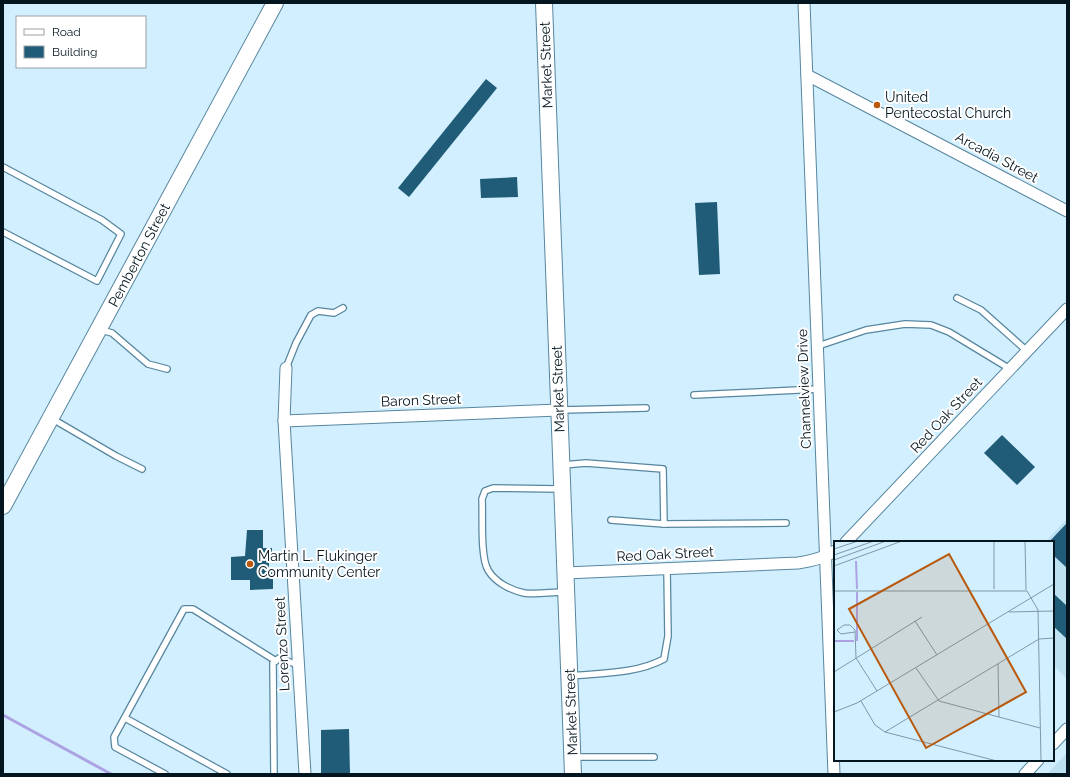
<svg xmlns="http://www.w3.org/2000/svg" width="1070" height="777" viewBox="0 0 1070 777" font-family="Raleway,sans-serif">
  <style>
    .built { fill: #bee1f2 }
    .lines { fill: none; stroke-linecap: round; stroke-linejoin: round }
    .stream { stroke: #ada3e4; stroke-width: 3 }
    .building { fill: #205c77 }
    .lane-casing { stroke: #57869e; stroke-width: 8 }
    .street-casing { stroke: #57869e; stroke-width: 13 }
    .secondary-casing { stroke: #57869e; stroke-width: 18 }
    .lane { stroke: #fff; stroke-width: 5.5 }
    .street { stroke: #fff; stroke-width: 11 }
    .secondary { stroke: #fff; stroke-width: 16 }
    .poi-dot { fill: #b8590d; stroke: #fff; stroke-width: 1.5 }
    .labels { text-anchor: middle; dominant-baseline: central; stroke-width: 4; stroke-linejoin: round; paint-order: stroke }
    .street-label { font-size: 14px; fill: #03161f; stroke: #fff }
    .poi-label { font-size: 14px; fill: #03161f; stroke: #fff; text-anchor: start }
    .inset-river { fill: none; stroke: #ada3e4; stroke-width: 2 }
    .inset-road { fill: none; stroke: #7f98a5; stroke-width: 1 }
    .view { fill: #b8590d; fill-opacity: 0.15; stroke: #b8590d; stroke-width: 2 }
    .inset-edge { fill: none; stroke: #03161f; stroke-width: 2 }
  </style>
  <rect width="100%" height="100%" fill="#d1effe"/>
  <!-- built -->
  <g class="built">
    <polygon points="1067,519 1067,679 1053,665 1053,542 1045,542"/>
    <polygon points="1067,753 1067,774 1047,774"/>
  </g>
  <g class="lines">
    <!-- stream -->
    <polyline class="stream" points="3,715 111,774"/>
  </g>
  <!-- building -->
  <g class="building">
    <polygon points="486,79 497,88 409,197 398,188"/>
    <polygon points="517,177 518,197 481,198 480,179"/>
    <polygon points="717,202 720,274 699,275 695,203"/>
    <polygon points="1002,435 1035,467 1017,485 984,453"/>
    <polygon points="1066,524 1067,524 1067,568 1053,555 1053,542 1049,542"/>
    <polygon points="247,530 263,530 263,548 272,548 272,555 269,555 269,572 273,572 273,589 250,590 250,580 231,580 231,557 245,556"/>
    <polygon points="1053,593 1067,606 1067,639 1053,626"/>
    <polygon points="349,729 350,774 321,774 321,730"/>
  </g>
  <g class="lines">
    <defs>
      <g id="lane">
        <polyline points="3,167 102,220 121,234 97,281 3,232"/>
        <polyline points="957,298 981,310 1027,351"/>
        <polyline points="101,330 112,333 148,364 167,369"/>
        <polyline points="818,346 866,330 905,324 931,325 949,332 1010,369"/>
        <polyline points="286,368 296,343 311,315 318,311 334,313 343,308"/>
        <polyline points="694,395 819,389"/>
        <polyline points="561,410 646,408"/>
        <polyline points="51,418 116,456 142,469"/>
        <polyline points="563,465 586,463 663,469 664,524 611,520"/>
        <path d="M 560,489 L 493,488 L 485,491 L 482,499 C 483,516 480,556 488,570 C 495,582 510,590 524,593 C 536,595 551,592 564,592"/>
        <polyline points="664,524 786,523"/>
        <path d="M 570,676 C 601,673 636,674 664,659 L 668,636 L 667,569"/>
        <polyline points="125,718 227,774"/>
        <polyline points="573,757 654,757"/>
        <polyline points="165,774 115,747 114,737 184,609 193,609 276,661"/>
        <polyline points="274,774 273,663 279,658 298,665"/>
      </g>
      <g id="street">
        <polyline points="804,3 834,774"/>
        <polyline points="807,75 1067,211"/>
        <polyline points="286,368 284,421 305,774"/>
        <polyline points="284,421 559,410"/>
        <polyline points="846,542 1067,309"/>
        <path d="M 565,573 L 798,563 C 812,561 824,558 835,551"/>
        <polyline points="1053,744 1067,729"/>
        <polyline points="1025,774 1038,760"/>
      </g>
      <g id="secondary">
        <polyline points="544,3 573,774"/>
        <polyline points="3,506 275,3"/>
      </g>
    </defs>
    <!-- lane casing -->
    <use href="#lane" class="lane-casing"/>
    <!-- street casing -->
    <use href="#street" class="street-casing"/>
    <!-- secondary casing -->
    <use href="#secondary" class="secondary-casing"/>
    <!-- lane -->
    <use href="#lane" class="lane"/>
    <!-- street -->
    <use href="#street" class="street"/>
    <!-- secondary -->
    <use href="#secondary" class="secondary"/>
  </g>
  <!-- markers -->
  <g class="poi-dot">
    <circle cx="877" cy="105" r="4"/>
    <circle cx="250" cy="564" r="4"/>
  </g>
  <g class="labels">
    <!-- street labels -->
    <g class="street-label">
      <text transform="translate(546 65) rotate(-92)">Market Street</text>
      <text transform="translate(997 157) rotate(28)">Arcadia Street</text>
      <text transform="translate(139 255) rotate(-62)">Pemberton Street</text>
      <text transform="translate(558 389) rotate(-92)">Market Street</text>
      <text transform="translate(804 389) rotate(-92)">Channelview Drive</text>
      <text transform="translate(421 400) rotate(-2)">Baron Street</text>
      <text transform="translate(946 415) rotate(-47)">Red Oak Street</text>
      <text transform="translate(665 554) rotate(-3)">Red Oak Street</text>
      <text transform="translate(282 644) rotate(-93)">Lorenzo Street</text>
      <text transform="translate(571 712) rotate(-92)">Market Street</text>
    </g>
    <!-- poi labels -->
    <g class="poi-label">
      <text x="885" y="97">United<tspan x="885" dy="16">Pentecostal Church</tspan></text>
      <text x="258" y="556">Martin L. Flukinger<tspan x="258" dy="16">Community Center</tspan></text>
    </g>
  </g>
  <!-- overview -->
  <g transform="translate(834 541)">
    <rect width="220" height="220" fill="#d1effe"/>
    <path class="inset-river" d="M 22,20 L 23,48M 0,100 L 20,100M 23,100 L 23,51"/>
    <path class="inset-road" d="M 160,0 L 160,48M 191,0 L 192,49M 0,8 L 24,0M 0,14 L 40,0M 0,19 L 52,0M 0,25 L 68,0M 0,50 L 193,50 L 204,69 L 207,220M 175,71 L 220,70M 81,80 L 103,114M 21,91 L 7,93 L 3,89 L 10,84 L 16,84 L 21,89 L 22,117 L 43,150M 164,123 L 165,176M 82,127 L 105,160 L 206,187M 0,131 L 88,76M 27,160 L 41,184 L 51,191 L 163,220M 0,171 L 23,162 L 220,43M 51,191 L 205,98 L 220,97"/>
    <path class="view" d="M 115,13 L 192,151 L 92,207 L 15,68 Z"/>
    <rect width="220" height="220" class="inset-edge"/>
  </g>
  <!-- border -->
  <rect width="1070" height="777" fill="none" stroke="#03161f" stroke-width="8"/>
  <!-- legend -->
  <rect x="16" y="16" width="130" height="52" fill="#ffffff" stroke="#9aa2a5"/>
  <rect x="24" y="29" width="20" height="6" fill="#ffffff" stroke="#9aa2a5"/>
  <text x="52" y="36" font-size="12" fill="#03161f">Road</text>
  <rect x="24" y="46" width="20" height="12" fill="#205c77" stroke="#9aa2a5"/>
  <text x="52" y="56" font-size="12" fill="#03161f">Building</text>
</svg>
